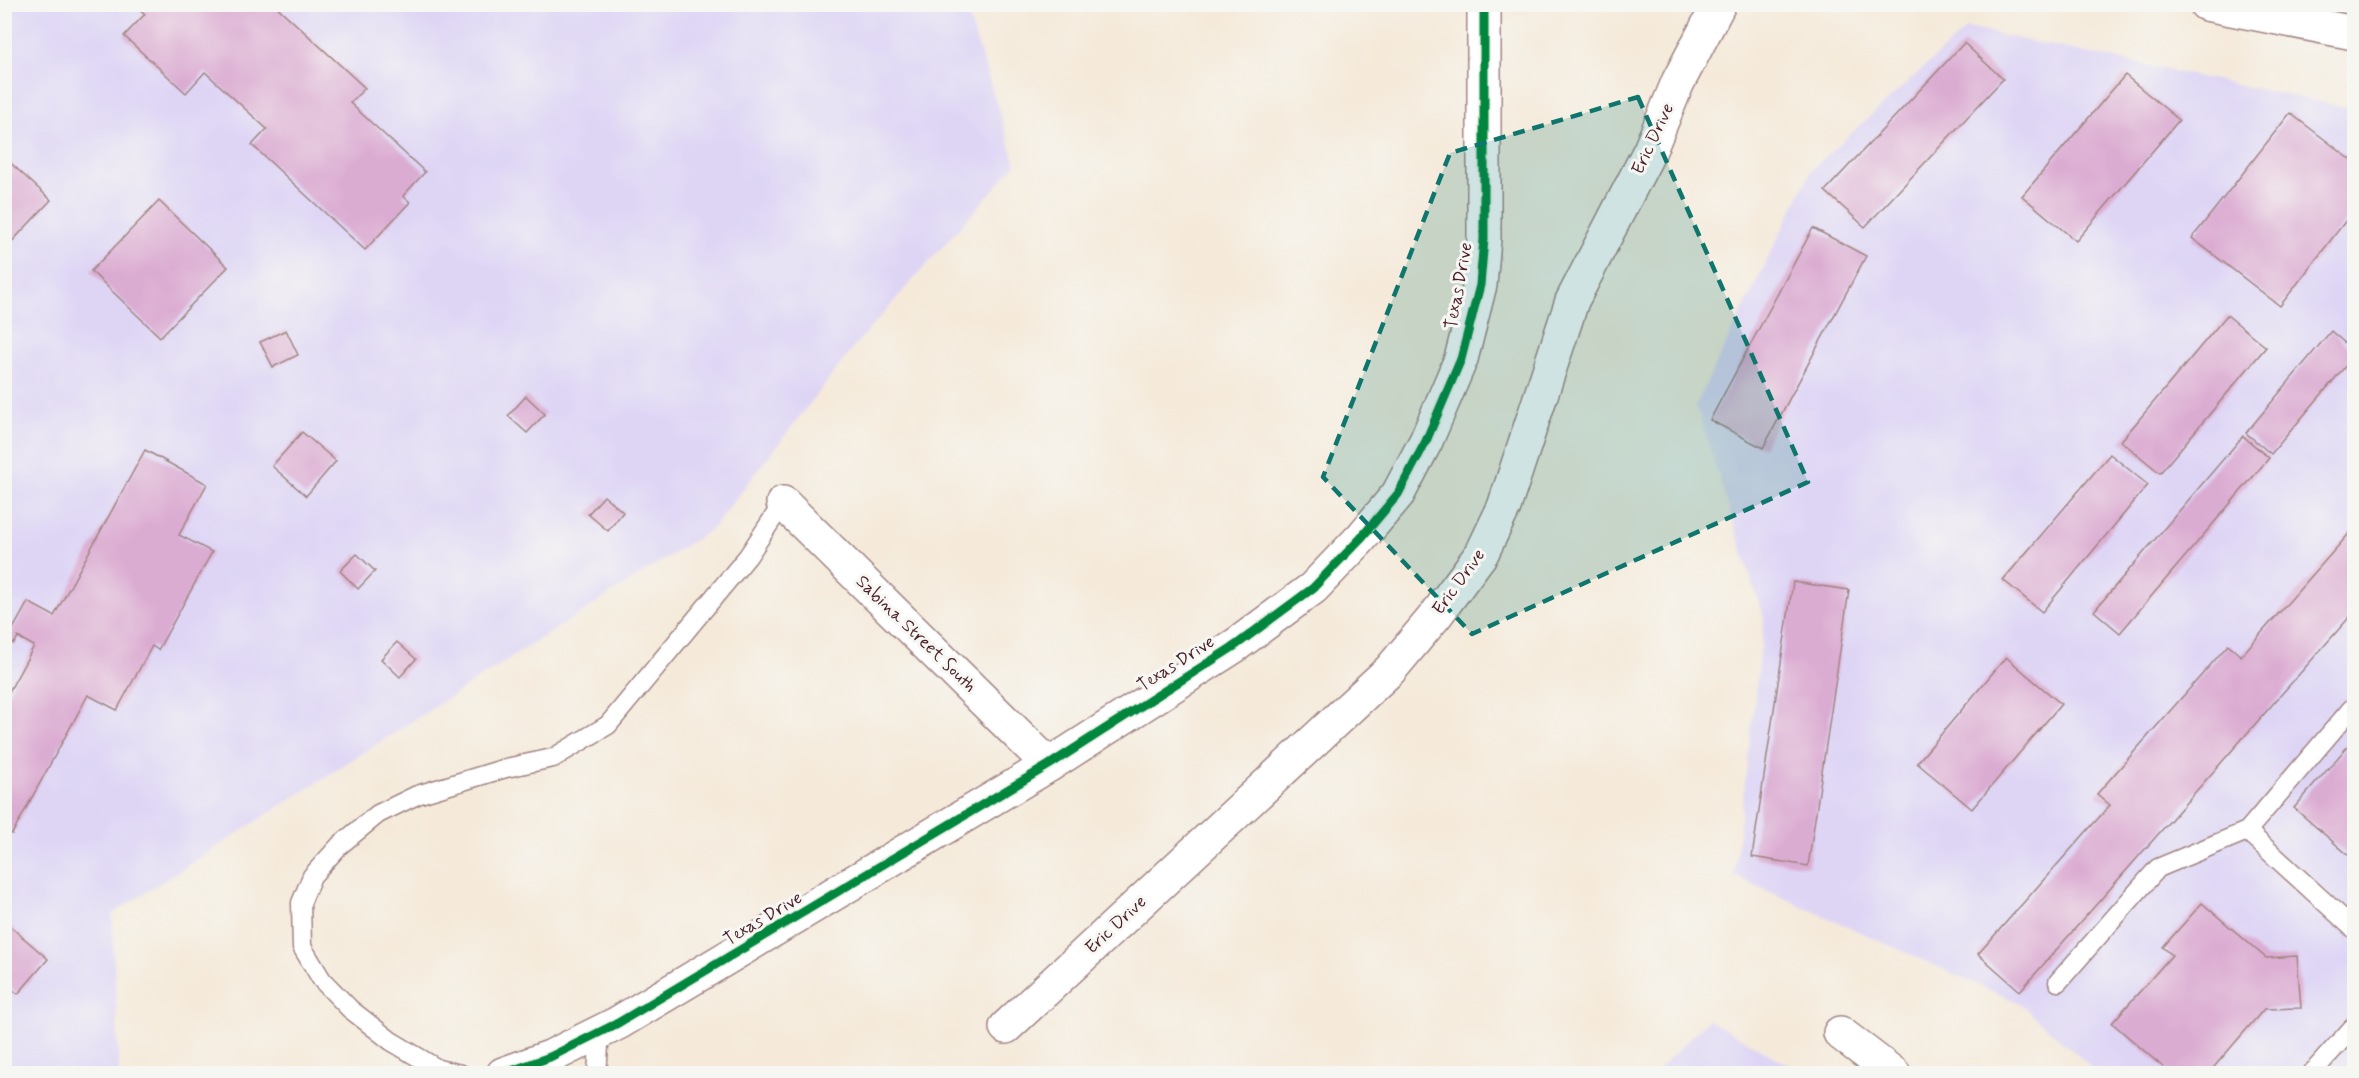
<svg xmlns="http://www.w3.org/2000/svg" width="2359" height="1078" viewBox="0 0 2359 1078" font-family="Mynerve,sans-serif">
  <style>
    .built { fill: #ded5f5 }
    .building { fill: #dbacd2 }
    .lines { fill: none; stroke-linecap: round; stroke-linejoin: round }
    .service-casing { stroke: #a08482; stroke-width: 21 }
    .minor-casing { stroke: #a08482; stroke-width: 36 }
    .primary-casing { stroke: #a08482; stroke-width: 36 }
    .service { stroke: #fff; stroke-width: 18 }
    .minor { stroke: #fff; stroke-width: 33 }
    .primary { stroke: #fff; stroke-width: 33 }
    .cycleway-casing { stroke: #f6f6f2; stroke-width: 13 }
    .cycleway { stroke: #00873e; stroke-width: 9 }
    .marked { fill: #0f766e; fill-opacity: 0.2; stroke: #0f766e; stroke-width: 4.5; stroke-dasharray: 12 8; stroke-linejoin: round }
    .labels { text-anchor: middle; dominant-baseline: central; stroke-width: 6; stroke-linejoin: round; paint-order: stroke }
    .street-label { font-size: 18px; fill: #4a1f2b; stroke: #f6f6f2 }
  </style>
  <rect width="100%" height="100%" fill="#f6f6f2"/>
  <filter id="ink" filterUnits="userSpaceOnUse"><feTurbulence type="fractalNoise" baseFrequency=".0167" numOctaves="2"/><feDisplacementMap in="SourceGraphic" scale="12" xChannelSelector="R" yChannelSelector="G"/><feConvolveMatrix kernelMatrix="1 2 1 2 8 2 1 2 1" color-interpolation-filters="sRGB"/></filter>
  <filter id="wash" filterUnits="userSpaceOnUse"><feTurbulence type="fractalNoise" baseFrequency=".008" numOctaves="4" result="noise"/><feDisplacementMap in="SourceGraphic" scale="24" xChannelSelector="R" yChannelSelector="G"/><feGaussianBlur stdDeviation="1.35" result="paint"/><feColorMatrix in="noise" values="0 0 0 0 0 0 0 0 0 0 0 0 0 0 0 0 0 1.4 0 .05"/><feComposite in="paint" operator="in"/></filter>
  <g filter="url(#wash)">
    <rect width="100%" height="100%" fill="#f5eada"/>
    <!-- built -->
    <g class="built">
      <polygon points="5,5 965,5 1016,164 857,343 713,528 112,914 119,1073 5,1074"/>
      <polygon points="1967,28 2354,109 2354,1073 2098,1073 2019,1003 1734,876 1764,619 1696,405 1812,169"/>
      <polygon points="1709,1019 1709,1020 1803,1073 1655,1073"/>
    </g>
    <g id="blocks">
      <!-- building -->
      <g class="building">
        <polygon points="134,4 274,4 365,88 350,103 425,172 403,196 410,202 365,250 252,145 267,129 205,72 186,93 124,36 145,14"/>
        <polygon points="1964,43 2003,79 1865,227 1825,191"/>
        <polygon points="2125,75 2179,120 2076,241 2022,196"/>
        <polygon points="2290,113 2354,162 2354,210 2280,306 2192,238"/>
        <polygon points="4,157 51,200 4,250"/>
        <polygon points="159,201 228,267 160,337 91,271"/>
        <polygon points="1813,228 1866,256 1763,448 1710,420"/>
        <polygon points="2227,315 2266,347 2160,473 2121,441"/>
        <polygon points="286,330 298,355 273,367 260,342"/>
        <polygon points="2331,331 2354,351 2354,356 2271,454 2246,433"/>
        <polygon points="526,396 545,414 527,433 508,416"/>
        <polygon points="302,432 336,461 306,496 272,466"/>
        <polygon points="2243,436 2269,458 2120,633 2094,611"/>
        <polygon points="145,450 207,484 179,535 212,552 158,650 152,646 117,710 88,695 12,834 4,830 4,701 34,646 18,637 14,644 7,640 28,602 54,616"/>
        <polygon points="2110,454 2148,485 2042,612 2003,580"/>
        <polygon points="604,496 623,512 608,531 588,514"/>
        <polygon points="2354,528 2354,612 2020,991 1978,954 2110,805 2097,794 2228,645 2241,656"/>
        <polygon points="357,554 375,571 358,589 340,571"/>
        <polygon points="1793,582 1849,590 1808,866 1752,857"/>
        <polygon points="397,642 416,659 400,677 381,659"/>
        <polygon points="2006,657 2061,704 1972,809 1917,763"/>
        <polygon points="2354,739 2354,860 2294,808"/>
        <polygon points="2202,903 2266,958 2297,956 2301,1008 2264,1009 2208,1074 2171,1074 2112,1023 2172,955 2163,947"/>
        <polygon points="4,921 48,959 18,994 9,987 4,992"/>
      </g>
    </g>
  </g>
  <g filter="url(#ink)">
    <use href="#blocks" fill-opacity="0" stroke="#a08482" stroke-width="1.5"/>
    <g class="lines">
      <defs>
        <g id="service">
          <polyline points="2247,831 2352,708"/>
          <polyline points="2058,982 2158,868 2247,831 2354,929"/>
          <polyline points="461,1074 438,1069 391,1041 350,1009 322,980 302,947 301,903 312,876 340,845 378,814 417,795 506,768 553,758 608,725 748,556 783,503"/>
          <polyline points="597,1074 600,1032"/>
          <polyline points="2311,1074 2354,1026"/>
        </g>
        <g id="minor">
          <polyline points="783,503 1049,765"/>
          <polyline points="1006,1027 1390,670 1436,615 1482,553 1504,507 1572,301 1650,150 1678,82 1719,4"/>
          <polyline points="1840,1033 1894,1074"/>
          <polyline points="503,1074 550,1057 618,1023 1049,765 1236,645 1313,588 1361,538 1398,494 1426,441 1461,359 1480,285 1484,239 1484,4"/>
        </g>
        <polyline id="primary" points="2206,4 2354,33"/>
      </defs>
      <!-- service casing -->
      <use href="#service" class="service-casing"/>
      <!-- minor casing -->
      <use href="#minor" class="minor-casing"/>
      <!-- primary casing -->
      <use href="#primary" class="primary-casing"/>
      <!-- service -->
      <use href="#service" class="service"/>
      <!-- minor -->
      <use href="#minor" class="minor"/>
      <!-- primary -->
      <use href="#primary" class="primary"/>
      <defs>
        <polyline id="cycleway" points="503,1074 550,1057 618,1023 1049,765 1236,645 1313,588 1361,538 1398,494 1426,441 1461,359 1480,285 1484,239 1484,4"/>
      </defs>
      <!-- cycleway casing -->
      <use href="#cycleway" class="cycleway-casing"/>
      <!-- cycleway -->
      <use href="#cycleway" class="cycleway"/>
    </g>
  </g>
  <!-- marked area -->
  <path class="marked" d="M 1638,97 L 1808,482 L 1472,634 L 1323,477 L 1450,153 Z"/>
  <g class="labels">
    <!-- street labels -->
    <g class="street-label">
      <text transform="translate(1653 139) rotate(-65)">Eric Drive</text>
      <text transform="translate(1459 286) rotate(-80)">Texas Drive</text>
      <text transform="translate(1459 582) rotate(-54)">Eric Drive</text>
      <text transform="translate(916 634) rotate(44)">Sabina Street South</text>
      <text transform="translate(1176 664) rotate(-33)">Texas Drive</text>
      <text transform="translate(763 919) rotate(-31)">Texas Drive</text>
      <text transform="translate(1116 925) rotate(-43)">Eric Drive</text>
    </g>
  </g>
  <!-- margin -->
  <rect width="2359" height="1078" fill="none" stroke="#f6f6f2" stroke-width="24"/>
</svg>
